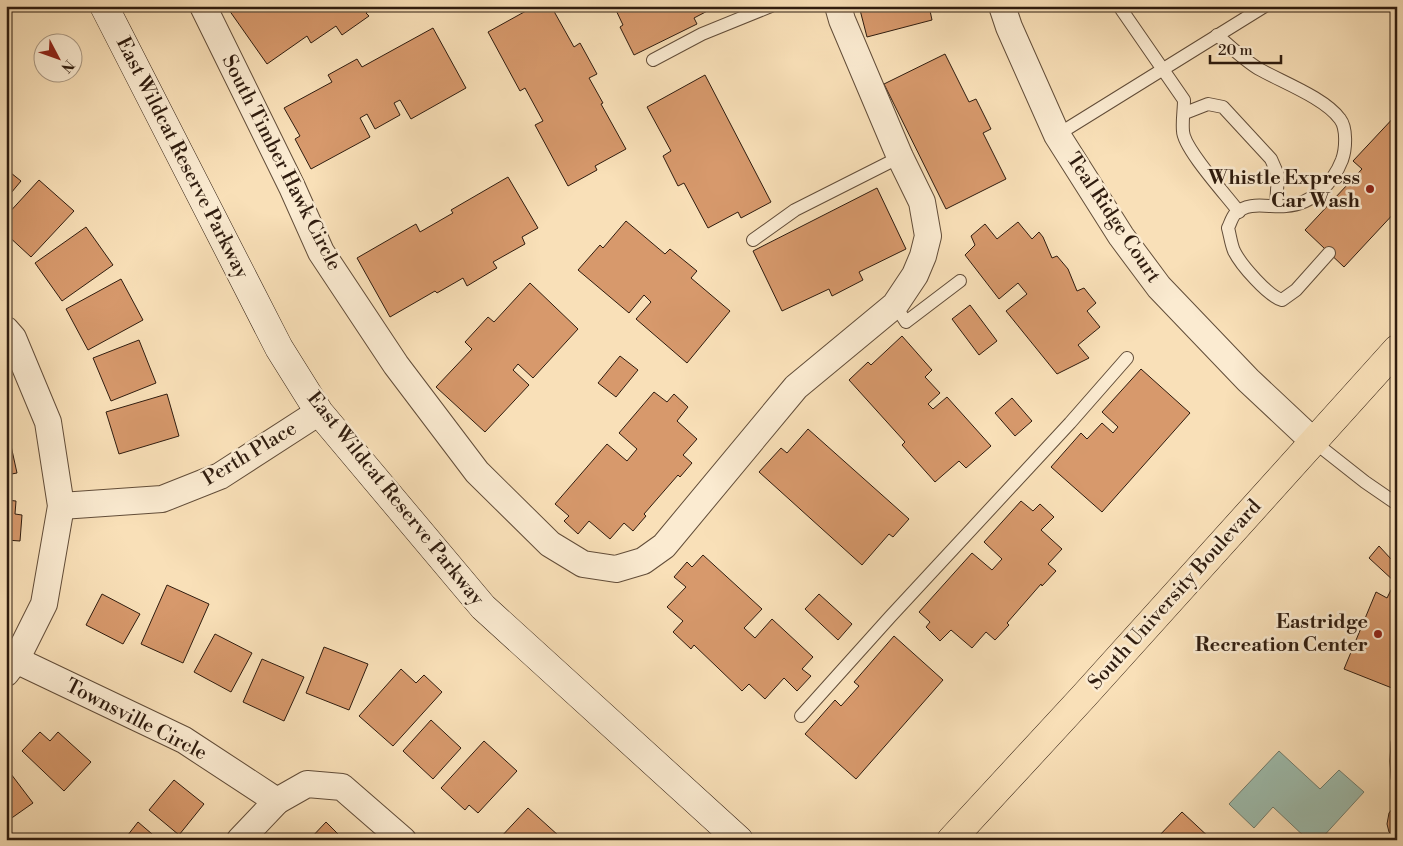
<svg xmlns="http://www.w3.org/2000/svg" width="1403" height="846" viewBox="0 0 1403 846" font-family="'Libre Bodoni',serif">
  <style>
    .water { fill: #9ebdae; stroke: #727d6e }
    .building { fill: #d7996c; stroke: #2f1c0f }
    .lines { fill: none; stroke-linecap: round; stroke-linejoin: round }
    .service-casing { stroke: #624d39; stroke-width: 14 }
    .minor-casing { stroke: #624d39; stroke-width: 28 }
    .secondary-casing { stroke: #2f1c0f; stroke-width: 29 }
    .primary-casing { stroke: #2f1c0f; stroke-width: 29 }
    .service { stroke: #fbebd1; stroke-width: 12 }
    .minor { stroke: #fbebd1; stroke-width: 26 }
    .secondary { stroke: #fbebd1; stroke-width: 28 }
    .primary { stroke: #f9e0b8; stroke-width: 28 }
    .poi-dot { fill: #8f2418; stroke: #fbebd1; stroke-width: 2 }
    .labels { text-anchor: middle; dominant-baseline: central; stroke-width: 5; stroke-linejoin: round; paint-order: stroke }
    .street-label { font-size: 20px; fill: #2f1c0f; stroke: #fbebd1 }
    .poi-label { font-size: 20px; font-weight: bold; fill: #2f1c0f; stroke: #fbebd1; text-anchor: end }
  </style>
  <rect width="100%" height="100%" fill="#f9e0b8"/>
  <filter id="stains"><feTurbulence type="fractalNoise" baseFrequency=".004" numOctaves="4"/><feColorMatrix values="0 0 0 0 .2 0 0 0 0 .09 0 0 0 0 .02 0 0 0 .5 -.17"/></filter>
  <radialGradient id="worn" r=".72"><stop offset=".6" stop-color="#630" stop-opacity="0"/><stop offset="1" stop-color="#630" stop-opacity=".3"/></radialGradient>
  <!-- water -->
  <polygon class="water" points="1279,751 1320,789 1339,770 1364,792 1320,840 1308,840 1273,807 1254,828 1229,804"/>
  <!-- building -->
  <g class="building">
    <polygon points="234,6 375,6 366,13 369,16 342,35 336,26 311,43 307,36 267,64 229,10"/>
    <polygon points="535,6 551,6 574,47 580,43 597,74 589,78 603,103 601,104 626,149 595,166 597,170 568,186 535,125 543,121 525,88 520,91 488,32"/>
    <polygon points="614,6 717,6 694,18 697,24 634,55 620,27 623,25"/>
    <polygon points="859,6 929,6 932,20 867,37"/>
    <polygon points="433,28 466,88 411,119 400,100 394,103 400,115 375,129 367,114 360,118 370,137 311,169 295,139 300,136 284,108 332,82 328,75 357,59 362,67"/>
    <polygon points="945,54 969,102 976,99 991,129 983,133 1006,179 946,209 884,84"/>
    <polygon points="705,75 771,202 741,218 738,212 708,228 684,183 678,186 663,156 671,151 647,107"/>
    <polygon points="1397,114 1397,210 1344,267 1305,230 1362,169 1353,161"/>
    <polygon points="6,169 21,181 6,199"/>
    <polygon points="508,177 538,228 522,237 525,244 493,262 497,268 467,286 463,278 437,293 435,291 390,317 357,258 416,224 420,232 453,213 451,210"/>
    <polygon points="39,180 74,211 31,257 6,234 6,216"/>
    <polygon points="877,188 906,249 859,272 863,280 832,296 829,289 782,311 753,251"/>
    <polygon points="626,221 665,254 670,249 697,271 691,278 730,311 687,363 636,319 651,302 644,295 629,313 578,270 600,245 603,248"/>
    <polygon points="1018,222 1032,239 1039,232 1043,237 1052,258 1057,256 1068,269 1077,291 1084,288 1096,303 1087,311 1100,327 1078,345 1089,358 1057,374 1006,311 1027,294 1018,283 999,299 965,255 975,245 971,236 985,224 997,239"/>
    <polygon points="86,227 113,265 62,301 35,263"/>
    <polygon points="121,279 143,320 88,350 66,309"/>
    <polygon points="530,283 578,329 533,378 518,364 513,370 529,385 485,432 436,387 472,349 465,342 488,317 494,322"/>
    <polygon points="970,305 997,341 979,355 952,319"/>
    <polygon points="902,336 932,370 925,377 940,393 928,404 933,409 947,397 991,446 966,468 959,461 935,482 902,445 905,442 849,380 868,362 871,365"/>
    <polygon points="139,340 156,383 111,401 93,358"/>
    <polygon points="620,356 638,370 616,397 598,383"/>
    <polygon points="1141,369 1190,413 1102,512 1051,467 1081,433 1087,439 1102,423 1113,433 1118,427 1102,412"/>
    <polygon points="654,392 667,402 674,394 688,407 677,421 697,439 683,455 692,463 680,477 678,475 644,514 646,516 633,531 624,523 610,539 589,521 578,534 564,521 569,516 555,504 607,444 627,461 637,449 619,433"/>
    <polygon points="167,394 179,436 119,454 106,412"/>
    <polygon points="1012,398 1032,421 1015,436 995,413"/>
    <polygon points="808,429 909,519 893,537 889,534 862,565 759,472 781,448 787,453"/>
    <polygon points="6,432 8,432 17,473 6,475"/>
    <polygon points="6,500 16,501 15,514 22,515 20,541 6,540"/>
    <polygon points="1021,501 1033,511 1040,504 1054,517 1041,530 1062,549 1048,564 1056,571 1042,586 1041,584 1007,623 1009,625 995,640 986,632 972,648 951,630 940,641 926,627 930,622 919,612 972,553 992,570 1002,559 984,542"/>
    <polygon points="1379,546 1391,559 1397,562 1397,690 1344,669 1376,592 1387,598 1395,582 1369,558"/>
    <polygon points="703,555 762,609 744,628 755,638 772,619 813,657 802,669 811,676 797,691 784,678 765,699 749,684 742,691 694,645 691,649 673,632 683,621 667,607 686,587 674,577 687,562 692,567"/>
    <polygon points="167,585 209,604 183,663 141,644"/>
    <polygon points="102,594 140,614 123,644 86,625"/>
    <polygon points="819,594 852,624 838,640 805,609"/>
    <polygon points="215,634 252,653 231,692 194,672"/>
    <polygon points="894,636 943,680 856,779 805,734 835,700 841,706 859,686 854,682"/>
    <polygon points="324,647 368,664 349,710 306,693"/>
    <polygon points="262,659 304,677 284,721 243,702"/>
    <polygon points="401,669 416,683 424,675 442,692 393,746 359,716"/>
    <polygon points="1397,713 1397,840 1389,832 1387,824 1389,813 1396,804 1391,778 1390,761 1391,742"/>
    <polygon points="431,720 461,748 433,779 403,751"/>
    <polygon points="40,732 50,741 58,732 91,762 64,791 22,751"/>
    <polygon points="484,741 517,771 478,813 469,805 465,810 441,788"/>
    <polygon points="11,774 33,803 6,822 6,778"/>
    <polygon points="174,780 204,804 179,835 149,810"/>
    <polygon points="528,808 559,836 556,840 499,839"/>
    <polygon points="1182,812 1212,840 1155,840"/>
    <polygon points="138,822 159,840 124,840"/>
    <polygon points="326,822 343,839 342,840 309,840"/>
  </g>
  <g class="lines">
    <defs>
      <g id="service">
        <path d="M 1119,6 L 1184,100 C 1184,110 1182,121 1183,131 C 1183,148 1227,196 1239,212"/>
        <path d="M 1217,35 C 1231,47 1244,60 1259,69 C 1282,82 1325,98 1340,119 C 1347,128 1346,149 1342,160 C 1333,183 1313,204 1286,206 C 1269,208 1249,200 1235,214 C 1232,217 1230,224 1228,228 C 1230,235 1231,244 1234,251 C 1241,265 1268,296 1282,300 L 1296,290 L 1329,253"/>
        <polyline points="653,60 702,34 771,6"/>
        <polyline points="1185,113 1208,104 1223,107 1271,159 1278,175 1276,206"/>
        <polyline points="1057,135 1265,6"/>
        <polyline points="753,240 795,210 900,157"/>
        <polyline points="895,305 906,322 960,281"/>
        <polyline points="1313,441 1365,482 1397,504"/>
        <polyline points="801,716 890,617 1070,423 1127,358"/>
      </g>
      <g id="minor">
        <polyline points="203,6 292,187 321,252 396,365 477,472 550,544 583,564 616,569 643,561 664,546 796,387 895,305 915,275 923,256 928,236 922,202 900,157 842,20 838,6"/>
        <polyline points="1002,6 1009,27 1057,135 1121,236 1159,287 1248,380 1313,441"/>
        <polyline points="6,330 13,338 48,422 61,506 44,604 16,660 6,673"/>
        <polyline points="61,506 162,499 220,476 319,412"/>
        <polyline points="16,660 184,740 277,801"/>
        <polyline points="240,840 277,801 307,784 342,787 403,840"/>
      </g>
      <polyline id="secondary" points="104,6 279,348 319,412 483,607 739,840"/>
      <polyline id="primary" points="951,840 1084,696 1397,349"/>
    </defs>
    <!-- service casing -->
    <use href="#service" class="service-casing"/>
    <!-- minor casing -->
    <use href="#minor" class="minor-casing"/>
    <!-- secondary casing -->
    <use href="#secondary" class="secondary-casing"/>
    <!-- primary casing -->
    <use href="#primary" class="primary-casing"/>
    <!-- service -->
    <use href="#service" class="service"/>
    <!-- minor -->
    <use href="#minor" class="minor"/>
    <!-- secondary -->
    <use href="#secondary" class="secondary"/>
    <!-- primary -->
    <use href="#primary" class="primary"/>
  </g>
  <!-- markers -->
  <g class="poi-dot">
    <circle cx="1370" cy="189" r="5"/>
    <circle cx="1378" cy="634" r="5"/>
  </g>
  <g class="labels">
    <!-- street labels -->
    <g class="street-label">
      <text transform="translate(182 158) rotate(63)">East Wildcat Reserve Parkway</text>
      <text transform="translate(281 163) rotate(63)">South Timber Hawk Circle</text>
      <text transform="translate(1113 218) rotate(56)">Teal Ridge Court</text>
      <text transform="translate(250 454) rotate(-31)">Perth Place</text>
      <text transform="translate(395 499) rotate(51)">East Wildcat Reserve Parkway</text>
      <text transform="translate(1175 595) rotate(-48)">South University Boulevard</text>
      <text transform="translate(136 720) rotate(27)">Townsville Circle</text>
    </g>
    <!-- poi labels -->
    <g class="poi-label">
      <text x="1360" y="178">Whistle Express<tspan x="1360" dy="23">Car Wash</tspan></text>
      <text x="1368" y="622">Eastridge<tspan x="1368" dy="23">Recreation Center</tspan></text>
    </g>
  </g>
  <!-- margin -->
  <rect width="1403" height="846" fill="none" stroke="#f9e0b8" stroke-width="25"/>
  <rect x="8" y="8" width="1388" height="831" fill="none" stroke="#2f1c0f" stroke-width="2.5"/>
  <rect x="12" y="12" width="1378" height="821" fill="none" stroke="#2f1c0f"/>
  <!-- north arrow -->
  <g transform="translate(58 58) rotate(131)"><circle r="24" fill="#fbebd1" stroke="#a99883"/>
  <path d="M0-4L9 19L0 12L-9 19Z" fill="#8f2418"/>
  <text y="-8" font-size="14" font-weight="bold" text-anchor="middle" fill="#2f1c0f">N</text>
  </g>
  <!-- scale -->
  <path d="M1210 55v8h71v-8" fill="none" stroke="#2f1c0f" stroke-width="2.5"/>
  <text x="1218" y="55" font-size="15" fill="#2f1c0f" stroke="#fbebd1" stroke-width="4" paint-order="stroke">20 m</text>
  <rect width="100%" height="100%" filter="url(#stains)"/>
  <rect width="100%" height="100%" fill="url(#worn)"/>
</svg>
